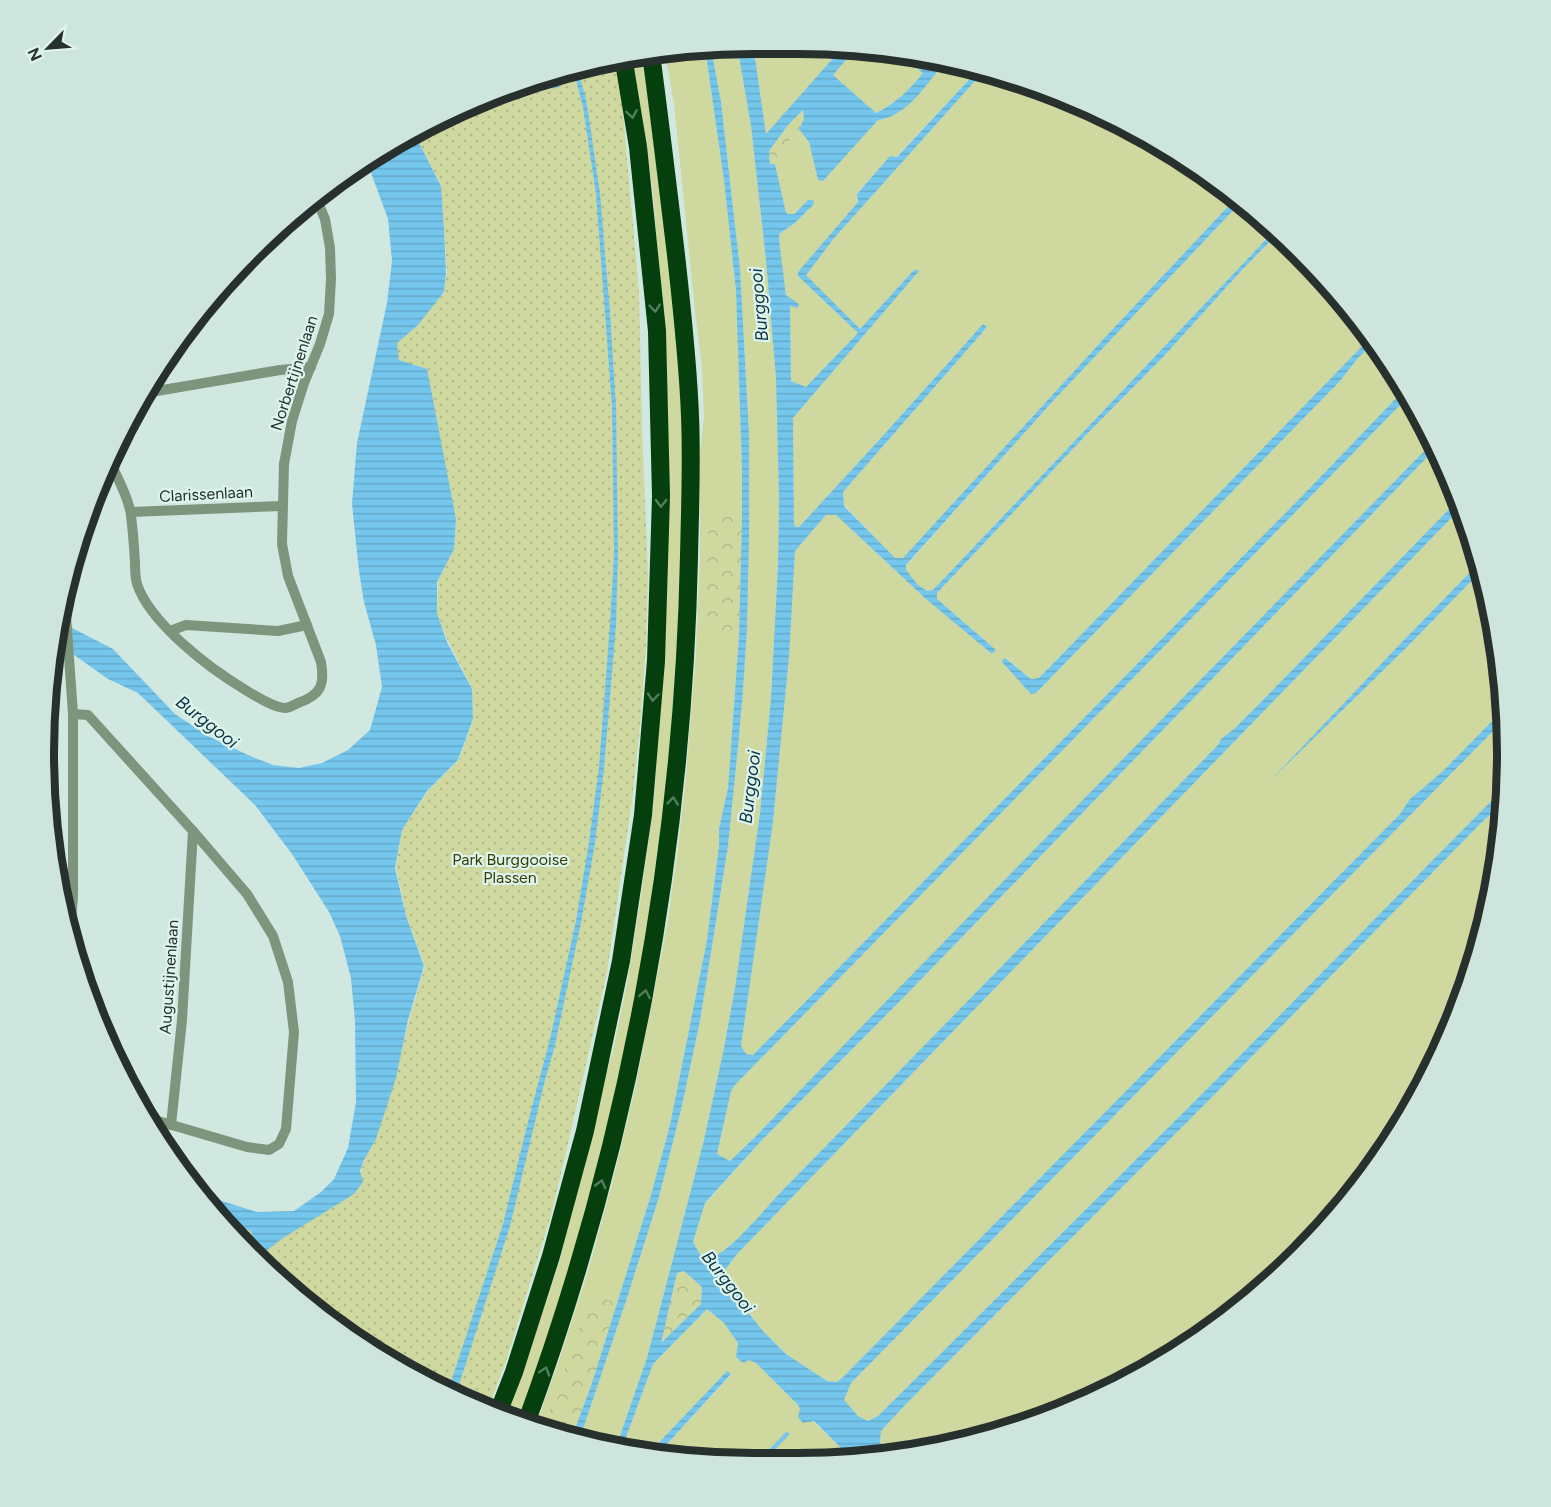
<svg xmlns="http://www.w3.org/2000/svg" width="1551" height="1507" viewBox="0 0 1551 1507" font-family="Figtree,sans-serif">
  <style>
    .grass { fill: #ced89f }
    .forest { fill: url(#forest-crowns) }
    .park { fill: url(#park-dots) }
    .water { fill: url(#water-rules); fill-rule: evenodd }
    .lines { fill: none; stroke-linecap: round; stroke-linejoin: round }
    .stream { stroke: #74c6ec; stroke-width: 4 }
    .street { stroke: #7e957d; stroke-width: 10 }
    .highway { stroke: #053f0d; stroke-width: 18 }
    .oneway { stroke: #517f5b }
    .labels { text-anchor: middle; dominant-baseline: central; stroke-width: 4.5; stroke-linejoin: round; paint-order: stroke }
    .street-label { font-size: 16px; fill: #27302d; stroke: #ddf5ed }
    .park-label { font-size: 16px; fill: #383e03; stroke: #ddf5ed }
    .water-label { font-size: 18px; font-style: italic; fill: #0c3242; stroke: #ddf5ed }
    .rim { fill: none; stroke: #27302d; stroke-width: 8 }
  </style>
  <defs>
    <pattern id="forest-crowns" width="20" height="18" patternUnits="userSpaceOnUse" patternTransform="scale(1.5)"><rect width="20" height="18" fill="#ced89f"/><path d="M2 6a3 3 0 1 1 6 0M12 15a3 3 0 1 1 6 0" fill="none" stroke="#b1ba89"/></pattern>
    <pattern id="park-dots" width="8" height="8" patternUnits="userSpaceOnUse" patternTransform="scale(1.5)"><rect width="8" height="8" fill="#ced89f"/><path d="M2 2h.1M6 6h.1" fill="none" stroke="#b1ba89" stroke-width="1.8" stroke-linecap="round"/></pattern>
    <pattern id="water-rules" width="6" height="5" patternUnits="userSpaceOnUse" patternTransform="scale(1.5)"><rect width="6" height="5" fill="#74c6ec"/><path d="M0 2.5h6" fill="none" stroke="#64aacb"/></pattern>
  </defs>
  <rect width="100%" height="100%" fill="#d0e8e0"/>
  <!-- grass -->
  <g class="grass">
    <polygon points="753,44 843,47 766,135"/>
    <polygon points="737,45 751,126 766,260 776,378 779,500 778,564 771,698 760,813 735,988 723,1053 703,1144 647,1358 616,1447 580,1438 627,1298 659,1197 681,1110 700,1021 728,846 738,747 743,691 747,628 749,433 740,269 721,102 711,48"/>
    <polygon points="705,48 724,180 736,291 742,469 742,519 739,636 728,788 719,829 719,846 707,940 670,1125 651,1195 592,1383 572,1437 535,1428 561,1355 589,1268 613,1180 636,1085 668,920 678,848 686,776 696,652 700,554 700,454 704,417 702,367 696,320 674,104 665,52"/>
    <path d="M 856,48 C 873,49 896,46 908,58 L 919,57 L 923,73 C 911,88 894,105 876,113 L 833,75 Z"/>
    <polygon points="642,54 671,272 682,414 682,569 668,775 646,934 627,1042 609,1128 563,1294 519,1423 505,1417 523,1371 559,1263 601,1092 613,1051 627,984 640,903 654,802 663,648 661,304 653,191 629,56"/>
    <path d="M 945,62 L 978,70 L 896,157 L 890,157 L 857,193 L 858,202 L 798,276 L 858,333 L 807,388 L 791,381 L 790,305 C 782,283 780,257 779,234 L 795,223 L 809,210 L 809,200 L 793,214 L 788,214 L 786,213 L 775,164 L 770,165 L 799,129 L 809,142 L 818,180 L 823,180 L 878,120 L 885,119 L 932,78 Z"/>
    <polygon points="984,71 1026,81 1153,139 1236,198 1110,332 903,559 895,558 844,505 843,492 987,327 983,324 880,439 799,527 794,526 793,418 919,271 918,270 914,270 860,329 805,275 835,237"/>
    <polygon points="1241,202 1266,220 1275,230 933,590 927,591 918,585 905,570 906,566 1053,401"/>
    <polygon points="1278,233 1361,322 1371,337 1039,678 1031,679 1006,658 1036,693 1340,381 1358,358 1374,343 1404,390 1305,493 753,1055 746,1054 741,1046 773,822 789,657 795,551 826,515 836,515 926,599 992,654 996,650 937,599 937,593 1088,433 1164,356 1242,270"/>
    <polygon points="1408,397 1435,440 756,1136 730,1161 717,1154 731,1091 735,1085"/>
    <path d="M 1437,447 L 1457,501 L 1262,701 L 1234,729 L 1221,739 L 1218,745 L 778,1195 C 766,1208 724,1259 708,1258 C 700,1258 697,1248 693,1242 L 705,1204 L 761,1141 L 904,997 Z"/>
    <polygon points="1460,509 1480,562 1401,643 1287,764 1406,648 1483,569 1506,707 1442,772 1410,799 1400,814 844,1376 837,1382 827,1381 791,1358 763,1331 750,1315 739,1291 725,1270 737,1254"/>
    <polygon points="1506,718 1503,789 1212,1084 878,1416 868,1421 858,1416 843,1400 851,1383"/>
    <polygon points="1503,805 1501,847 1470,982 1412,1109 1331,1222 1229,1317 1111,1390 981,1439 889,1454 880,1442 881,1431 905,1405 1222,1087 1484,820"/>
    <polygon points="707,1309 724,1323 738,1343 736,1357 743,1363 749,1360 756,1363 798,1405 800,1409 841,1448 841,1461 845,1462 656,1456 731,1375 727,1371 648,1454 622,1448 653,1364"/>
  </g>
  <!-- forest -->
  <g class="forest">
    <polygon points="803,109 804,119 799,129 770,165 769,151 788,125"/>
    <polygon points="709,511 742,519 739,636 706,625"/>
    <polygon points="684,1271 702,1287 701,1304 660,1344 677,1273"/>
    <polygon points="590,1295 617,1303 592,1383 572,1437 549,1431 544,1426 572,1349"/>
  </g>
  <!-- park -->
  <polygon class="park" points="615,57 618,57 639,292 642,431 648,575 646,644 641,717 632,801 607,972 564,1161 551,1215 507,1358 488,1409 399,1369 286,1288 221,1219 251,1231 354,1193 362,1183 360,1175 365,1158 376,1139 395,1077 409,1020 425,966 406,915 396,867 402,830 428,791 459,760 473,720 472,688 448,641 437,613 438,581 454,548 456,518 436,430 397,362 396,343 417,323 444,293 447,273 441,185 420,145 417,132 481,98"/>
  <!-- water -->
  <g class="water">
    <path d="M 753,44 L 766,134 L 843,47 L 856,48 L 833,75 L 876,113 C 894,105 911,88 923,73 L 916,67 L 918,58 L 908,58 L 902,52 L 945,62 C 927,83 908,116 878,120 L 823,181 L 818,180 L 809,142 L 799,129 L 804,119 L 803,110 L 788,125 L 769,151 L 770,164 L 775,164 L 786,213 L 788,214 L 794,214 L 808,200 L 813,200 L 814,204 L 795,223 L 779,234 L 780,248 L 786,295 L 799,304 L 798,308 L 790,306 L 791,381 L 806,387 L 858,333 L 798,276 L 798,272 L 858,202 L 857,194 L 890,156 L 897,157 L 978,70 L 984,71 L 835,237 L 806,275 L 860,329 L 914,270 L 918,270 L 919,271 L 793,418 L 794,526 L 799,527 L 880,439 L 983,324 L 987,327 L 843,492 L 844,506 L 895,558 L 903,558 L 1110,332 L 1236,198 L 1241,202 L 1053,401 L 906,565 L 906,570 L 918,585 L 927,591 L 933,590 L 1275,230 L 1278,233 L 1242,270 L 1164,356 L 1088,433 L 937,593 L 937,599 L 996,650 L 992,654 L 926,599 L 836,515 L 826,515 L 795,551 L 789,657 L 773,822 L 741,1046 L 746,1054 L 753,1055 L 1305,493 L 1404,390 L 1408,397 L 735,1085 L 731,1091 L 717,1154 L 730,1161 L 756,1136 L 896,991 L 1435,440 L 1437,447 L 904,997 L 761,1141 L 705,1203 L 693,1242 C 697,1248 700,1258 708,1258 C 724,1259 766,1208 778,1195 L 1218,745 L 1221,739 L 1234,729 L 1262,701 L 1457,501 L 1460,509 L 737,1254 L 725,1270 L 739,1291 L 750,1315 L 763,1331 L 786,1354 L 827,1381 L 837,1382 L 844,1376 L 1400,814 L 1410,799 L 1442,772 L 1506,707 L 1506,718 L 851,1383 L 844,1400 L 858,1416 L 868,1421 L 878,1416 L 1212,1084 L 1503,789 L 1503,805 L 1484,820 L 1222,1087 L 905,1405 L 881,1431 L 880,1442 L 889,1454 L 845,1462 L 841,1462 L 841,1448 L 814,1421 L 803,1423 L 798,1417 L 800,1409 L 798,1405 L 756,1363 L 749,1360 L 743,1363 L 736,1357 L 738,1343 L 724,1323 L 707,1309 L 653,1364 L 622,1448 L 616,1447 L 647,1358 L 703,1144 L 723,1053 L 735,988 L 760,813 L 771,698 L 778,564 L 779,500 L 776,378 L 766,260 L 751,126 L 737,45 ZM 684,1271 L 702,1287 L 701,1304 L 661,1343 L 677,1273 Z"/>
    <polygon points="705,48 711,48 721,102 740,269 749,433 749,537 747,628 743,691 738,747 728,846 700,1021 681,1110 659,1197 627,1298 580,1438 572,1437 592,1383 651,1195 670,1125 707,940 719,846 719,829 728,788 739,636 742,519 742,469 736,291 724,180"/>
    <path d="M 577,69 L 586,98 L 600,193 L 610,313 L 616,407 L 618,554 L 616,625 L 604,768 L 595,843 L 581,923 L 554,1049 L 544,1084 L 510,1226 L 456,1394 L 448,1391 L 503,1224 L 528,1122 L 550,1039 L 576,921 L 589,842 L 599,767 L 610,625 L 614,554 L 612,406 L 596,194 L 583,107 L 574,73 C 563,85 555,97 539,80 C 550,87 568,92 567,72 Z"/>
    <polygon points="417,132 420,145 441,186 444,229 446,273 444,292 418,325 397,343 399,360 427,369 456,519 454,549 437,582 437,613 447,642 472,689 473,719 458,760 427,791 402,830 395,868 406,916 424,966 408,1020 396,1078 376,1139 364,1160 360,1171 363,1182 354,1194 283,1238 267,1250 268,1268 257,1257 257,1250 251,1231 221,1219 197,1193 257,1212 294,1211 321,1192 334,1179 348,1148 356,1102 355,1021 351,978 340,936 329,912 292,854 255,805 138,693 108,679 77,657 55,640 61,618 74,629 113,649 175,714 208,736 248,755 273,765 299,768 322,763 348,750 370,730 382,687 376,645 364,602 359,571 352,504 357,443 387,303 392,261 388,219 366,159"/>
    <polygon points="1371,337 1374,343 1358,358 1340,381 1036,693 1031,694 1002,662 1003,659 1005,658 1031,679 1039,678"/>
    <polygon points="1480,562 1483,569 1406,648 1269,782 1401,643"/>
    <polygon points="727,1371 731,1374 656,1456 648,1454"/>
  </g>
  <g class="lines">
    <!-- stream -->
    <polyline class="stream" points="762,1460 787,1434"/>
    <!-- street -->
    <g class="street">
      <polyline points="145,393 280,370 311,367"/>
      <path d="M 109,461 C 116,473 130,502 131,516 C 133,531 134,546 135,562 C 135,569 135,577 137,584 C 150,623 209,668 244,689 C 254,695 272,707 285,708 C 289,708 294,705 298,703 C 321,695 325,685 321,662 L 288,576 L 282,544 L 284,464 L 292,421 L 304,383 L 320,344 L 329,314 L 331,279 L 330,248 L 325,219 L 316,198"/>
      <polyline points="131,512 282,506"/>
      <polyline points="64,607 66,615 73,714 73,897 69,942"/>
      <polyline points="170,631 186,625 278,631 307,625"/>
      <polyline points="73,714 88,715 193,831 247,894 273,936 288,982 294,1032 286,1129 279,1144 269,1150 247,1147 148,1118"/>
      <polyline points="171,1125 182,1020 193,831"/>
    </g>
    <!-- highway -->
    <g class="highway">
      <polyline points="498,1413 514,1372 551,1256 585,1131 621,961 643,815 656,661 661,496 657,331 638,147 623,56"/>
      <path d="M 525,1426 C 628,1147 683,853 689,556 C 690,509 692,462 690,416 C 688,362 682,309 676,255 C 668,188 660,121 651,54"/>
    </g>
  </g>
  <!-- one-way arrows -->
  <defs><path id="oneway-chevron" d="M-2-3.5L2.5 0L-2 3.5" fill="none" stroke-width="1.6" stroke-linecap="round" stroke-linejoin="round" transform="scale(1.5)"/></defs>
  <g class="oneway">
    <use href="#oneway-chevron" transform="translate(632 114) rotate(81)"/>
    <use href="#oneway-chevron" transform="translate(655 308) rotate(84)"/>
    <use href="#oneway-chevron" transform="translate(661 503) rotate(91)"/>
    <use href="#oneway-chevron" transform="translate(653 697) rotate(95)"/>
    <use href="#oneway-chevron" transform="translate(673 801) rotate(-84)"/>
    <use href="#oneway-chevron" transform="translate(645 994) rotate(-79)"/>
    <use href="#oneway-chevron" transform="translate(601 1184) rotate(-75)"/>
    <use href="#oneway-chevron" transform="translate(545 1371) rotate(-72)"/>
  </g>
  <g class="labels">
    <!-- street labels -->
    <g class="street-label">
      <text transform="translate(294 373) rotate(-72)">Norbertijnenlaan</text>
      <text transform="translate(206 494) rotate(-3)">Clarissenlaan</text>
      <text transform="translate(169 977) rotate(-86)">Augustijnenlaan</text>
    </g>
    <!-- park labels -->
    <g class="park-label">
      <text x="510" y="859">Park Burggooise<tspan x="510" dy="18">Plassen</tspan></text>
    </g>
    <!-- water labels -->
    <g class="water-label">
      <text transform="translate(759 305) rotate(-95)">Burggooi</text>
      <text transform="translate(207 722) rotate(38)">Burggooi</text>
      <text transform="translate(750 787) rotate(-83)">Burggooi</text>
      <text transform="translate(728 1282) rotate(52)">Burggooi</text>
    </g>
  </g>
  <!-- crop -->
  <path d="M0 0H1551V1507H0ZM753 54H798A699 699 0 0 1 1497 753V754A699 699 0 0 1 798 1453H753A699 699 0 0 1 54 754V753A699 699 0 0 1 753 54Z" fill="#cee5de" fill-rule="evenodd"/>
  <path class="rim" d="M753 54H798A699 699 0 0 1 1497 753V754A699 699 0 0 1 798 1453H753A699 699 0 0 1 54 754V753A699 699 0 0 1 753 54Z"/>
  <!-- north arrow -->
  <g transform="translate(48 48) rotate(245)" stroke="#ddf5ed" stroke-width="4.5" paint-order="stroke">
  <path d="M0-4.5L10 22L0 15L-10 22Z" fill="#27302d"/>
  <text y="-9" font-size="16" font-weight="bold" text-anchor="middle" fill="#27302d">N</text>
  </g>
</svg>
